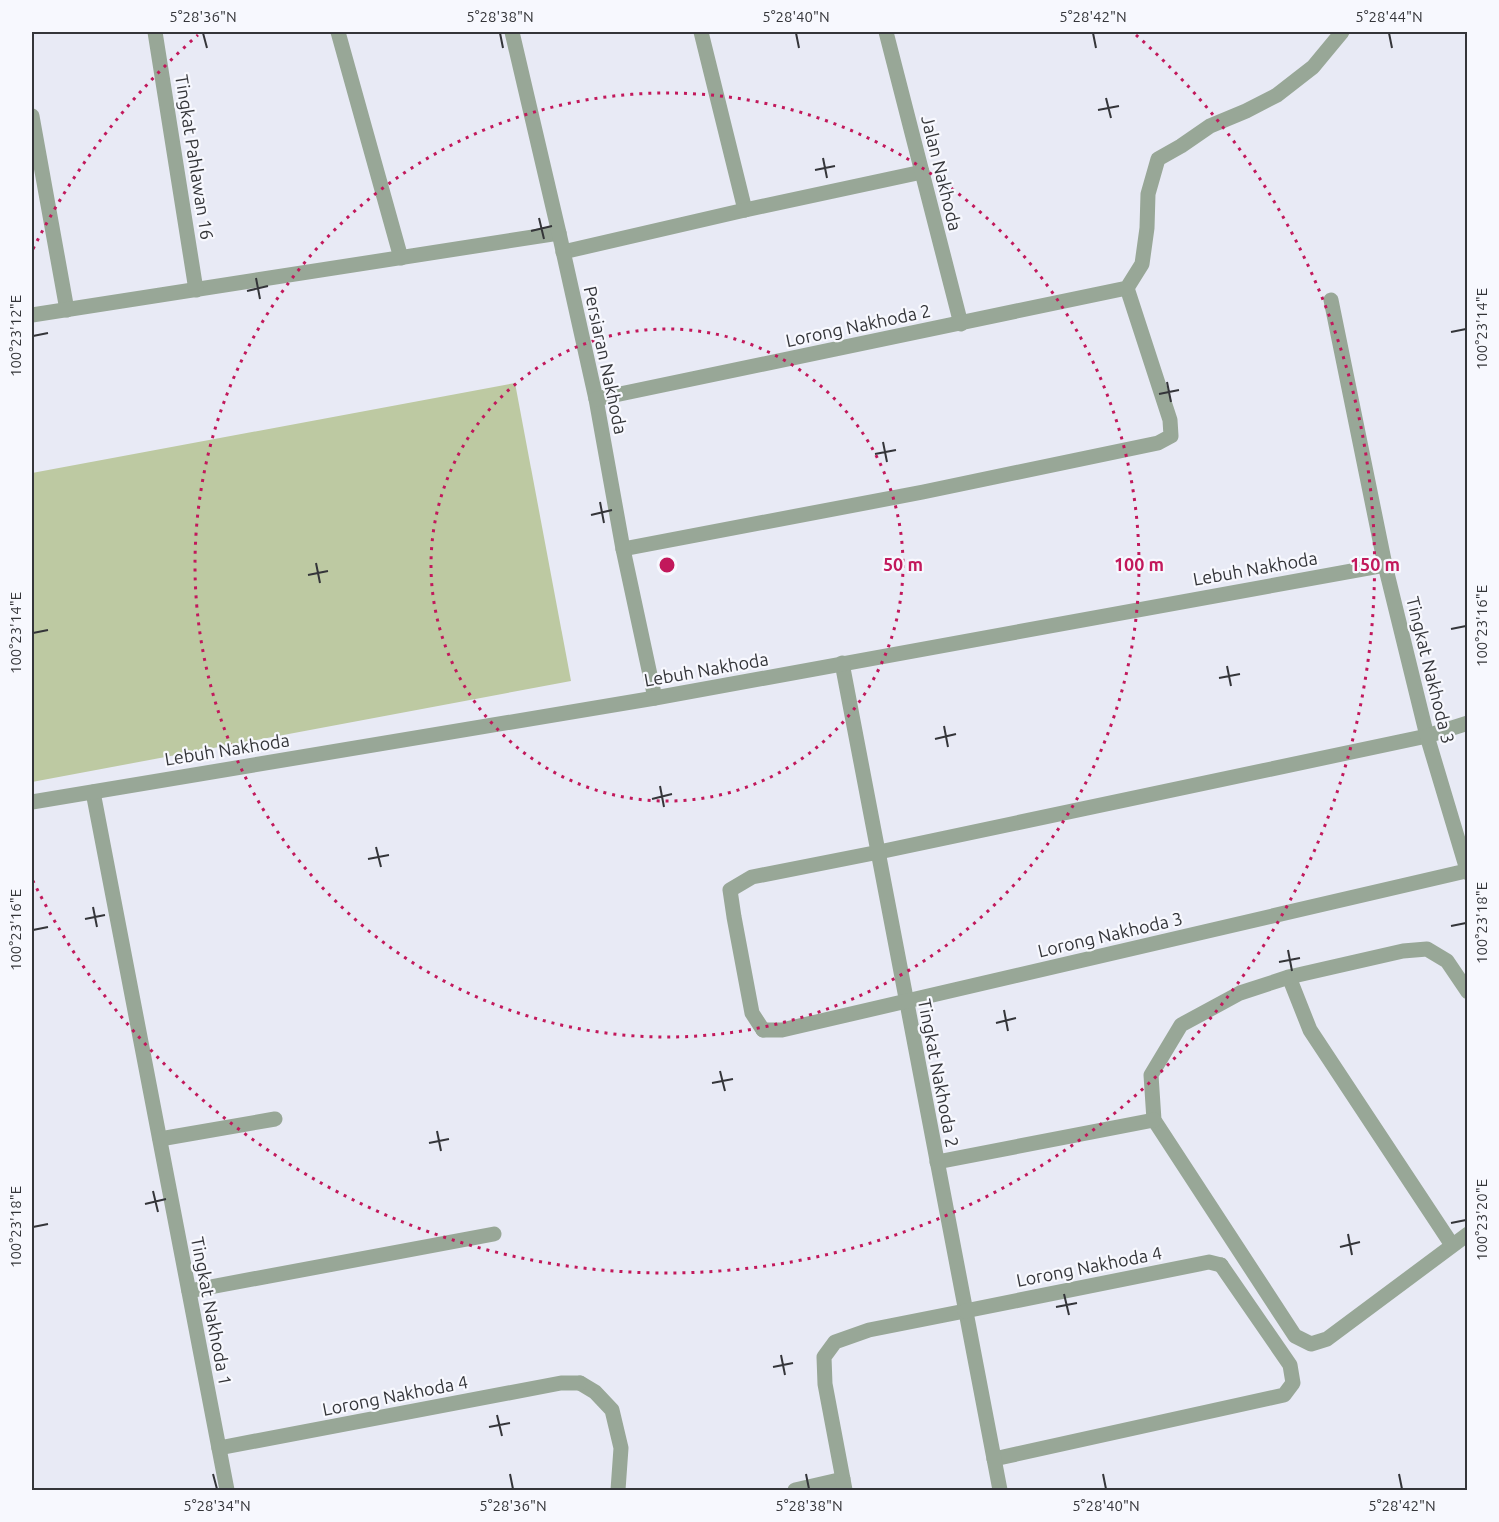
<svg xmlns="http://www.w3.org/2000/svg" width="1499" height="1522" viewBox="0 0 1499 1522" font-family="Ubuntu,sans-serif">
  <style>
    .park { fill: #bdc9a2 }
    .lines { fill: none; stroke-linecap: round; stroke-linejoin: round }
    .lane { stroke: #98a797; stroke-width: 15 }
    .street { stroke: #98a797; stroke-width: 15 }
    .ticks { fill: none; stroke: #343539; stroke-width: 2 }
    .ring { fill: none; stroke: #c2185b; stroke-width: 3; stroke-dasharray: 3 6 }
    .labels { text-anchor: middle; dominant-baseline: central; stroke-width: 4.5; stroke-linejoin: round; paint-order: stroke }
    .street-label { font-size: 18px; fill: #343539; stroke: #f7f8fe }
    .centre { fill: #c2185b; stroke: #f7f8fe; stroke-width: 3 }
    .ring-label { font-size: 18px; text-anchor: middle; font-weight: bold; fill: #c2185b; stroke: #f7f8fe; stroke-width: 4.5; stroke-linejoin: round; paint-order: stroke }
    .neatline { fill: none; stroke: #343539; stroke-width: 2 }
    .ticks-label { font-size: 15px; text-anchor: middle; fill: #343539 }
  </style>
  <rect width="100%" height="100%" fill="#e8eaf5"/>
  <!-- park -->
  <polygon class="park" points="515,383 571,681 32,782 32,473"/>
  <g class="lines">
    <!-- lane -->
    <g class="lane">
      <polyline points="338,32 401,258"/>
      <polyline points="701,32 745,210"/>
      <polyline points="32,116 67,310"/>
      <polyline points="563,252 745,210 922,172"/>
      <polyline points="32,315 559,233"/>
      <polyline points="623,549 923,492 1158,443 1171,436 1170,420 1127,288"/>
      <polyline points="1289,977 1310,1030 1452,1245"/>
      <polyline points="1468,992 1447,961 1427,949 1403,951 1289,977 1240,993 1181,1025 1151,1075 1154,1120 1295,1336 1311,1344 1327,1339 1468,1234"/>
      <polyline points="763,1030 752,1013 734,917 730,890 752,877 879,852 1427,736"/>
      <polyline points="937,1162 1154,1120"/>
      <polyline points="189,1291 494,1234"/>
      <polyline points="580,1383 595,1392 612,1410 621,1448 618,1490"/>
      <polyline points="994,1459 1284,1395 1293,1383 1290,1365 1221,1265"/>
      <polyline points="795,1490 843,1479"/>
      <polyline points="845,1490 825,1384 824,1357 835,1342 869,1330 965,1311"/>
    </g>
    <!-- street -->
    <g class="street">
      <polyline points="155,32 196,290"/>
      <polyline points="512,32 559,233 596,399 623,549 655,698"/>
      <polyline points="886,32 961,324"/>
      <polyline points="1331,300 1385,565 1427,736 1468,873"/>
      <polyline points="596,399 1127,288 1142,264 1147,228 1148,194 1158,159 1181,146 1210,126 1246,111 1277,95 1313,67 1342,32"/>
      <polyline points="842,663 1000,1490"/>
      <polyline points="1427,736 1468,723"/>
      <polyline points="93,792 227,1490"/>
      <polyline points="32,802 655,698 1385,565"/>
      <polyline points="763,1030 782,1030 1466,871"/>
      <polyline points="160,1139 275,1119"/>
      <polyline points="965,1311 1209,1262 1221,1265"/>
      <polyline points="219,1448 561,1383 580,1383"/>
    </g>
  </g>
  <!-- ticks -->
  <path class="ticks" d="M 203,33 L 207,48M 500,33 L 503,48M 796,33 L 799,48M 1093,33 L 1096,48M 1389,33 L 1392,48M 1106,98 L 1111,118M 1098,110 L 1119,106M 823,158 L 827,178M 815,170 L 835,166M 539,218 L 544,239M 531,231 L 552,226M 256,278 L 260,299M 247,291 L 268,286M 1451,332 L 1466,329M 33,336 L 48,333M 1167,382 L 1171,402M 1159,394 L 1179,390M 883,442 L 887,462M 875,454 L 896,450M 600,502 L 604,523M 591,515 L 612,510M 316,563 L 320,583M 308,575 L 328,571M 1451,629 L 1466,626M 33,633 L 48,630M 1227,666 L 1231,686M 1219,678 L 1240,674M 944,726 L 948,747M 935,739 L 956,734M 660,786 L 664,807M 652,799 L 672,794M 376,847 L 381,867M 368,859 L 389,855M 93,907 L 97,927M 85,919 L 105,915M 1451,926 L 1466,923M 33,930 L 48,927M 1288,950 L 1292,971M 1279,962 L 1300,958M 1004,1010 L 1008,1031M 996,1023 L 1016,1018M 720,1071 L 725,1091M 712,1083 L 733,1079M 437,1131 L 441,1151M 429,1143 L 449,1139M 153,1191 L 158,1212M 145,1204 L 166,1199M 1451,1223 L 1466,1220M 33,1227 L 48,1224M 1348,1234 L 1352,1255M 1340,1247 L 1360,1242M 1064,1294 L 1069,1315M 1056,1307 L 1077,1303M 781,1355 L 785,1375M 773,1367 L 793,1363M 497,1415 L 502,1436M 489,1427 L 510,1423M 213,1474 L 217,1489M 510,1474 L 513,1489M 806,1474 L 809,1489M 1103,1474 L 1106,1489M 1399,1474 L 1402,1489"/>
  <!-- distance rings -->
  <g class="ring">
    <circle cx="667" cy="565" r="236"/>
    <circle cx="667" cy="565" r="472"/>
    <path d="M33 249A708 708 0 0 1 198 35M1136 35A708 708 0 1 1 33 881"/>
  </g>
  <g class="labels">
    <!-- street labels -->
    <g class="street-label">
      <text transform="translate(195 157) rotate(81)">Tingkat Pahlawan 16</text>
      <text transform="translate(942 173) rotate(76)">Jalan Nakhoda</text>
      <text transform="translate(858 325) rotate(-12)">Lorong Nakhoda 2</text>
      <text transform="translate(606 360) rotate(78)">Persiaran Nakhoda</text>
      <text transform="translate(1255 568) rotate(-10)">Lebuh Nakhoda</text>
      <text transform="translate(706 669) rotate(-10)">Lebuh Nakhoda</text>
      <text transform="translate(1431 670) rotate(76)">Tingkat Nakhoda 3</text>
      <text transform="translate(227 749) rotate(-9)">Lebuh Nakhoda</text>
      <text transform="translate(1110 934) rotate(-13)">Lorong Nakhoda 3</text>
      <text transform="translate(939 1073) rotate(79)">Tingkat Nakhoda 2</text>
      <text transform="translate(1089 1266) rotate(-11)">Lorong Nakhoda 4</text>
      <text transform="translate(212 1311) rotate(79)">Tingkat Nakhoda 1</text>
      <text transform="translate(395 1395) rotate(-11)">Lorong Nakhoda 4</text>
    </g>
  </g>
  <circle cx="667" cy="565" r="9" class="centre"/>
  <g class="ring-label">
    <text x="903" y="571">50 m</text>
    <text x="1139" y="571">100 m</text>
    <text x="1375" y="571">150 m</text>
  </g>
  <!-- border -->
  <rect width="1499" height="1522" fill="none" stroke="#f7f8fe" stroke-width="66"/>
  <rect x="33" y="33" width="1433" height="1456" class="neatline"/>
  <g class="ticks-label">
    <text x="203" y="22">5°28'36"N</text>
    <text x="500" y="22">5°28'38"N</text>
    <text x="796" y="22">5°28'40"N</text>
    <text x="1093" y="22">5°28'42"N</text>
    <text x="1389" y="22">5°28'44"N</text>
    <text transform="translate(1482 329) rotate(-90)" y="5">100°23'14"E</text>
    <text transform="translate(16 336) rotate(-90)" y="5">100°23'12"E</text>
    <text transform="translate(1482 626) rotate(-90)" y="5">100°23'16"E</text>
    <text transform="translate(16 633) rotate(-90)" y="5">100°23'14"E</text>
    <text transform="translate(1482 923) rotate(-90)" y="5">100°23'18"E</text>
    <text transform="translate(16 930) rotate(-90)" y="5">100°23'16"E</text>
    <text transform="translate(1482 1220) rotate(-90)" y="5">100°23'20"E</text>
    <text transform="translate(16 1227) rotate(-90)" y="5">100°23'18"E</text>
    <text x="217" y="1511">5°28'34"N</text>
    <text x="513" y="1511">5°28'36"N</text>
    <text x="809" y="1511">5°28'38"N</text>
    <text x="1106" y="1511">5°28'40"N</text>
    <text x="1402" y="1511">5°28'42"N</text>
  </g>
</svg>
